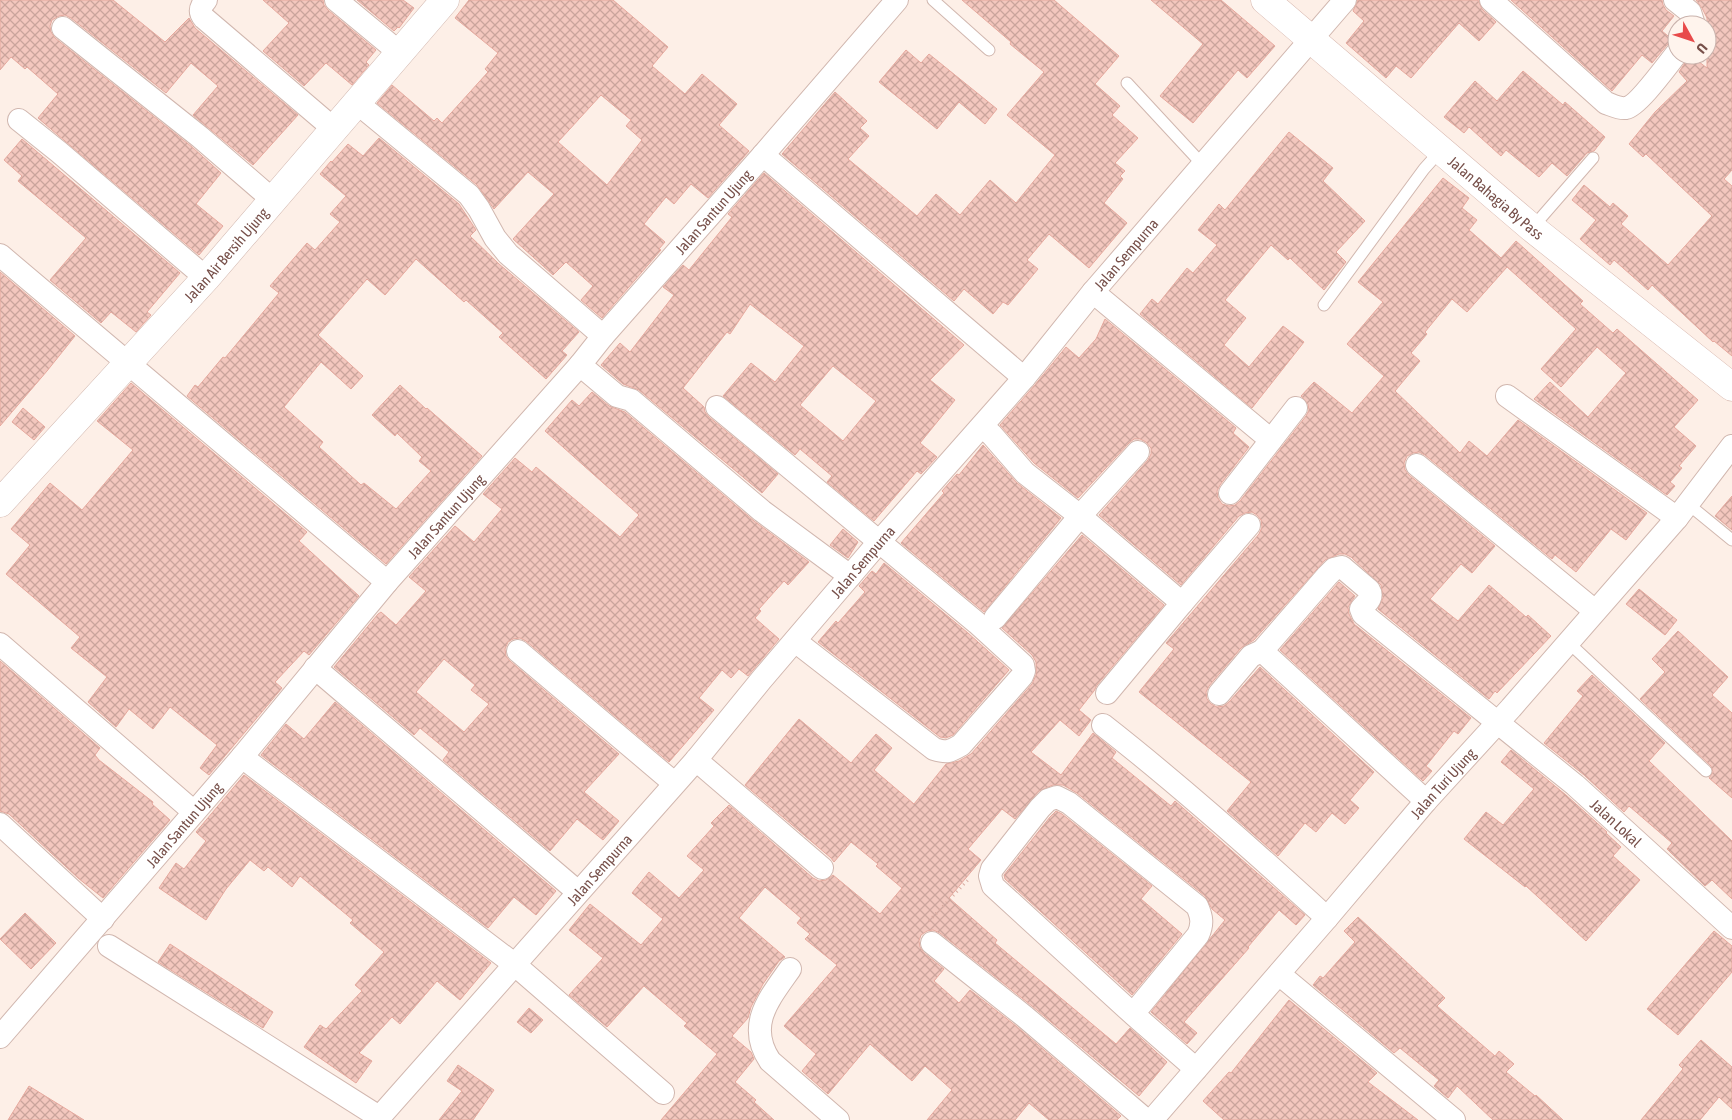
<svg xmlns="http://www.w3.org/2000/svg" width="1732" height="1120" viewBox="0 0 1732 1120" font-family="'Asap Condensed',sans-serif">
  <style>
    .building { fill: url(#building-cross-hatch); stroke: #e6a99e; fill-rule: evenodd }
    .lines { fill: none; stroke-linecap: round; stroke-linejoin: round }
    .service-casing { stroke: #d1b7af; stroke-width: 13 }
    .minor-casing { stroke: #d1b7af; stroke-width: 24 }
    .tertiary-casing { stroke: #d1b7af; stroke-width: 29 }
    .secondary-casing { stroke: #d7b7ae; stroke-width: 29 }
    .path { stroke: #d8aaa0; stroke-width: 3; stroke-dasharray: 1 4; stroke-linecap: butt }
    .service { stroke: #fff; stroke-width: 11 }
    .minor { stroke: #fff; stroke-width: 22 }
    .tertiary { stroke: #fff; stroke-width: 28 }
    .secondary { stroke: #fff; stroke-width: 28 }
    .labels { text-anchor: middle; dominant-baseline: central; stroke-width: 5; stroke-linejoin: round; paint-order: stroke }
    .street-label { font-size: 15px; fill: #77504a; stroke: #fff4ed }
  </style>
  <defs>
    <pattern id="building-cross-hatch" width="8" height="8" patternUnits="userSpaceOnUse" patternTransform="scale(1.25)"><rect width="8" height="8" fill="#f3c7be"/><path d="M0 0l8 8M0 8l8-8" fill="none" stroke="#caa49c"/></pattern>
  </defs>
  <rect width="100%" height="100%" fill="#fdefe7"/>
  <!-- building -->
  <g class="building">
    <polygon points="0,0 113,0 165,42 189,18 195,28 298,115 253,165 193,115 218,86 191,63 166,93 71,18 65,15 59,16 52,20 50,26 51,32 55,38 192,147 221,173 196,204 223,226 199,255 38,118 58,94 27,67 25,69 11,57 0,70"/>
    <polygon points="263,0 323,0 324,5 328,10 376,50 366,62 369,65 352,85 326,63 304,86 263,51 289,23"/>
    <polygon points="357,0 403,0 414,8 399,28 398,27 394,31"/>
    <path d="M 469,0 L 613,0 L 668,47 L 652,66 L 685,94 L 702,74 L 737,104 L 719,125 L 749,151 L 708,198 L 691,184 L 674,204 L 666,197 L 644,224 L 665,242 L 659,249 L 661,250 L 602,318 L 581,300 L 593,286 L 566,262 L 553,275 L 513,239 L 554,194 L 528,172 L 494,209 L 477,185 L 377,103 L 392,85 L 434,121 L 437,118 L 442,123 L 488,72 L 485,69 L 498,53 L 455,18 ZM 601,95 L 631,120 L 626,126 L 642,140 L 607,185 L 558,142 Z"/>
    <polygon points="962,0 1054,0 1119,56 1095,84 1120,106 1112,115 1138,138 1115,163 1125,171 1120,176 1123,179 1104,203 1127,223 1089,268 1049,234 1027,260 1038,269 1008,305 1003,302 993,314 964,289 954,301 782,154 835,92 867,121 860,128 869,136 848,159 917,216 936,194 960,215 990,180 1016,203 1055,155 1007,115 1044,72 1010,44 1011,42"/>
    <polygon points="1151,0 1221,0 1275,46 1247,78 1238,70 1193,123 1160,96 1203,44"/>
    <polygon points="1358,0 1478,0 1482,9 1496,22 1479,41 1459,23 1411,78 1396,66 1386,78 1346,43 1364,21 1353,11"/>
    <polygon points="1511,0 1662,0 1663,5 1666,10 1674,16 1662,31 1674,41 1667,45 1652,63 1642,55 1612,91"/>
    <polygon points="1696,0 1732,0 1732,170 1724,179 1732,186 1732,356 1714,341 1713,342 1652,285 1648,290 1614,260 1610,265 1580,239 1596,220 1572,200 1584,185 1610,207 1613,203 1628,216 1621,224 1668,265 1712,216 1646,154 1643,157 1629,144 1655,112 1687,81 1679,72 1690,55 1707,68 1707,18 1702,8"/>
    <polygon points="906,50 921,63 929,54 997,109 985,124 959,102 937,129 879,82"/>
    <polygon points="1523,71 1563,105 1565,102 1605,137 1594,151 1587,153 1567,176 1552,163 1539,177 1506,150 1501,156 1469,127 1464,133 1444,117 1475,81 1497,101"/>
    <polygon points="1289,132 1333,168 1323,181 1365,221 1336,252 1346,262 1324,290 1290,258 1288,260 1271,245 1225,300 1246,318 1224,345 1249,367 1283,326 1304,342 1252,408 1140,314 1152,299 1158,304 1187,268 1193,273 1217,245 1198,230 1219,204 1225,210"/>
    <polygon points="379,138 459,204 476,230 470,236 499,264 579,332 562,351 567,355 546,379 499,337 503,333 466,300 464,302 416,259 385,295 367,279 318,335 363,376 351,389 321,362 284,407 323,442 319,447 361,485 364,483 396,509 431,471 419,461 422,457 397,433 395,436 372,415 400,385 426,409 427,408 482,456 386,564 187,396 195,385 198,387 223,357 225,358 279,293 270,286 307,243 315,250 340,222 330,214 346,196 320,174 331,161 332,162 348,144 363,156"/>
    <polygon points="22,139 180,273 147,312 151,315 136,332 111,312 101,323 50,280 86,238 18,181 22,176 4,160"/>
    <path d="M 764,173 L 964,345 L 930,380 L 955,400 L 920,443 L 937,457 L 921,474 L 917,471 L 874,521 L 827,482 L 832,476 L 800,449 L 795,455 L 723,396 L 751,363 L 775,382 L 804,346 L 750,304 L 730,334 L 727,332 L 683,388 L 704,407 L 705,412 L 709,417 L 778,474 L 762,493 L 639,390 L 623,384 L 601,365 L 620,343 L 630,352 L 674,295 L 663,287 L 683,265 L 689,270 L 732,217 L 728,214 ZM 833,366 L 876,401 L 843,441 L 800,405 Z"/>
    <polygon points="1443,178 1469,198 1462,208 1477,220 1469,230 1501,258 1516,241 1583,301 1580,304 1613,333 1617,329 1698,400 1674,427 1696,446 1679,466 1682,468 1670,482 1675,486 1667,495 1534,399 1550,382 1588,417 1626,373 1597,347 1561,387 1541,369 1576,329 1507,267 1467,312 1452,299 1425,332 1427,334 1411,353 1420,361 1395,391 1460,453 1469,441 1487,456 1518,420 1647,513 1626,540 1611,529 1576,572 1555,555 1552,559 1425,455 1419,452 1413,453 1407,456 1404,463 1405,470 1409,475 1495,546 1472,573 1461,564 1430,599 1458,621 1489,585 1526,617 1528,615 1551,636 1497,693 1495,691 1489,699 1378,609 1383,598 1381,585 1351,557 1345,554 1339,554 1325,560 1254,640 1241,648 1209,686 1206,692 1207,699 1211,704 1217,707 1224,706 1229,702 1260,667 1374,772 1350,800 1359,808 1345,824 1332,813 1316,832 1305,823 1278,856 1227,811 1251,782 1139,692 1174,649 1166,643 1259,534 1262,527 1261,520 1257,515 1252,512 1245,513 1239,516 1181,585 1099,515 1148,460 1151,454 1151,448 1146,442 1140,439 1134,439 1129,443 1078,498 1034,463 1000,425 1034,386 1066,347 1079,358 1096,339 1105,319 1236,428 1233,433 1249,447 1220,485 1217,491 1218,498 1222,504 1229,506 1235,505 1240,501 1306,416 1309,410 1308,404 1301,396 1314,382 1352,413 1384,376 1347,344 1383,302 1358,282"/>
    <polygon points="0,272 75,336 47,371 0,426"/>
    <polygon points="131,383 307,532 299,541 359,596 309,655 304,651 275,682 282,688 209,775 200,768 217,745 170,707 153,729 129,709 116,727 88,702 107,677 71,648 80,637 6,574 30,545 11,529 50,483 82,510 133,450 97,421"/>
    <path d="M 592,392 L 609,406 L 625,412 L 754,521 L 809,562 L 788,585 L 784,581 L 759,609 L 761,611 L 755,618 L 779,639 L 748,676 L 739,669 L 731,678 L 722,670 L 699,698 L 714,710 L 669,762 L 526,641 L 520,638 L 513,639 L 508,642 L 505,649 L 506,656 L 510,661 L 619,754 L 584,792 L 619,821 L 603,840 L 577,819 L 550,851 L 443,760 L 449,752 L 420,728 L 414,735 L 334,667 L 378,614 L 381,612 L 396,625 L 426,591 L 409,577 L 455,526 L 474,542 L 502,509 L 483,494 L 515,458 L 532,472 L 536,467 L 620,537 L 639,515 L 545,431 L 572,400 L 579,406 ZM 444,659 L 475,685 L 471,690 L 489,704 L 464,732 L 416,692 Z"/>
    <polygon points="23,408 45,427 34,440 12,422"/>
    <polygon points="983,445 1017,483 1061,518 984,612 901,543 944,493 942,491 957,474 959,475"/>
    <polygon points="1732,496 1732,530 1715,516"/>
    <polygon points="843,529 858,542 848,558 830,545"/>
    <polygon points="1082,535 1164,605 1097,685 1094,691 1079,710 1091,720 1079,736 1060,720 1031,752 1061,775 1093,733 1116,752 1112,758 1171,806 1175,801 1305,915 1296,925 1279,910 1248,947 1249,948 1184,1022 1197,1033 1187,1044 1151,1012 1225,920 1212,909 1205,896 1077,793 1063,785 1053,785 1039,791 1015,819 1002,809 968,849 981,860 949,898 997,940 995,943 1116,1044 1130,1028 1167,1062 1139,1096 1032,1006 940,933 933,930 927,931 921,935 919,941 920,947 924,953 944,969 934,981 959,1003 970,990 1016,1026 1121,1116 1117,1120 1049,1120 1029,1103 1015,1120 927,1120 952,1090 925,1066 912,1081 870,1044 828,1094 802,1071 816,1054 784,1026 837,965 805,939 810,934 797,923 801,918 765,887 739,918 785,957 779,961 763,984 751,1007 748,1018 732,1036 751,1052 754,1059 735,1082 756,1100 754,1102 774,1120 661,1120 717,1054 684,1026 687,1023 644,986 607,1027 569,995 603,958 569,930 590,904 641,945 663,919 632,893 649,872 679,898 704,870 687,856 714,826 711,823 729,805 813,878 819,881 826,880 833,875 880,914 902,888 876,866 878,864 851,842 834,862 831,858 745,785 799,719 851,763 876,734 892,748 874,770 914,804 946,764 959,761 971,754 1032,684 1036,675 1036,662 1032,655 1002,628"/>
    <polygon points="884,563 968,633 1009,670 953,735 946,738 940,737 818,642 836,621 838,623 865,592 859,586 872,571 876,574"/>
    <polygon points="1339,582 1355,596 1348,607 1349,614 1354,624 1471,718 1458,734 1454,731 1426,766 1432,771 1423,781 1280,650"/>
    <polygon points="1639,589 1677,620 1665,635 1626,604"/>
    <polygon points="1678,631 1728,677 1712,695 1732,713 1732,798 1709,778 1713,772 1711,766 1640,699 1665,672 1652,659"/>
    <polygon points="0,661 100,748 95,755 99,760 153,802 152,804 170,820 103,898 78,878 9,814 0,811"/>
    <polygon points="1592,675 1665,743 1649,761 1732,841 1732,899 1712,880 1705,886 1667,849 1672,843 1629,806 1624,812 1584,775 1544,743 1583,696 1577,691"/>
    <polygon points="335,702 556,891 536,915 514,897 488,928 261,755 286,724 304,739"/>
    <polygon points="1511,750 1566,795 1607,832 1606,833 1621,847 1613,856 1640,880 1586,941 1526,886 1525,887 1464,839 1486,812 1503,825 1534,789 1501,762"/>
    <polygon points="244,775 491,963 460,1000 437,981 400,1024 392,1017 359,1053 372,1061 356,1083 304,1047 320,1025 326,1029 362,991 355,985 384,952 350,923 353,920 300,876 292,887 268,867 264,871 250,860 226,889 206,920 159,888 176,863 184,869 206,841 196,832"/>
    <polygon points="1056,811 1062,814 1152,886 1141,899 1182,934 1132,995 1005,879 1004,875 1050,817"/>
    <polygon points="25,913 56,943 31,969 0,939"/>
    <polygon points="1358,917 1445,998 1437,1006 1495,1056 1499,1051 1514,1064 1506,1072 1535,1096 1536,1095 1563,1120 1493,1120 1457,1086 1448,1098 1434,1086 1439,1080 1400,1048 1394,1053 1313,985 1320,976 1323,978 1355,942 1344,931"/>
    <polygon points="1714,931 1732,946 1732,972 1678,1035 1647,1009"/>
    <polygon points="170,944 273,1012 263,1028 158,962"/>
    <polygon points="1289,1000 1377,1073 1368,1082 1418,1120 1224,1120 1203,1101 1229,1072 1231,1073"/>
    <polygon points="529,1008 543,1020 531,1033 517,1022"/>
    <polygon points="1701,1040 1732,1067 1732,1109 1719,1097 1700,1120 1641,1120 1683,1069 1679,1065"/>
    <polygon points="458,1065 494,1090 473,1120 439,1120 462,1091 447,1081"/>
    <polygon points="29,1086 84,1120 8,1120"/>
  </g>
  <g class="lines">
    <defs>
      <g id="service">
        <polyline points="933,0 989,50"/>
        <polyline points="1127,83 1203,165"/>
        <polyline points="1532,228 1593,158"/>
        <polyline points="1324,305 1424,169 1441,150"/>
        <polyline points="1688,504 1732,540"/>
        <polyline points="1568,642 1706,771"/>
      </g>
      <g id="minor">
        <path d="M 206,0 C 201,6 198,11 204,18 L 334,129"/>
        <polyline points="336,0 400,53"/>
        <path d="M 1491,0 L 1606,103 C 1612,105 1619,109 1626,108 C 1638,106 1668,64 1677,53"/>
        <polyline points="1675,0 1690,12 1694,25"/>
        <polyline points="63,28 200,137 273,200"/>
        <polyline points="356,102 469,195 479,209 495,238 508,254 603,336"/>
        <polyline points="19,120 59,152 206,278"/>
        <polyline points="763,155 1024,378"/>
        <polyline points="0,255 387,582"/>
        <polyline points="1093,292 1271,440"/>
        <polyline points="580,365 617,396 631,400 762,511 850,576"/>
        <polyline points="1507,396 1677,518"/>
        <path d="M 717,407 L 977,623 L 1023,665 L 1024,671 L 1022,676 L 961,745 C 949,752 947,753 934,749 L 795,641"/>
        <polyline points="982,426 992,435 1025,473 1080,516 1182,603 1107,693"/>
        <polyline points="1417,465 1595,611"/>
        <polyline points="1230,493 1296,408"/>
        <polyline points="1182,603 1249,525"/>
        <polyline points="995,618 1080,516 1138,452"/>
        <polyline points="0,644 194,812"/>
        <polyline points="518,651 674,783"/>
        <path id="s1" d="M 1262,651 L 1327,576 L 1334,569 L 1342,567 L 1369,590 C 1374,598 1366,603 1361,609 L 1363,614 L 1575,785 L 1732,928"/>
        <polyline points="315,668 578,892"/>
        <polyline points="1219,694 1251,656 1262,651 1426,801"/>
        <path d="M 1103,725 C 1181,786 1255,852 1327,918"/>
        <polyline points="242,757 514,964 663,1093"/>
        <polyline points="696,760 822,868"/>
        <polyline points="0,824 103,919"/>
        <polyline points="932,943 1024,1016 1146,1120"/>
        <polyline points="109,946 379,1117"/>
        <path d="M 790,969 C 769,999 746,1025 770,1061 L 838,1120"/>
        <polyline points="1279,974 1454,1120"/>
        <path d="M 1133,1014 L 1198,935 C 1203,924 1202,917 1197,906 L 1069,803 L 1057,797 L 1048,800 L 1040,808 L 992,869 L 990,876 L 993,886 L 1133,1014 L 1196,1069"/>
        <path id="s2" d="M 0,1037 L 242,757 L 387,582 L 580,365 L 603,336 L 763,155 L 897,0"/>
        <path id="s3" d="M 377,1120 L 696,760 L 762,679 L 879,542 L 1024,378 L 1093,292 L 1345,0"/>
        <path id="s4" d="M 1152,1120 L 1327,918 L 1426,801 L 1511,708 L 1677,518 L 1732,446"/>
      </g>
      <g id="tertiary">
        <path id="s5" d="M 0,503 L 206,278 L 445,0"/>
      </g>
      <g id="secondary">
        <path id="s6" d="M 1265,0 L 1532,228 L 1732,387"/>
      </g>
    </defs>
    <!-- service casing -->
    <use href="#service" class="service-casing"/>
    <!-- minor casing -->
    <use href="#minor" class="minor-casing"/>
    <!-- tertiary casing -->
    <use href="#tertiary" class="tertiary-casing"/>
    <!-- secondary casing -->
    <use href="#secondary" class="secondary-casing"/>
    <!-- path -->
    <polyline class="path" points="929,921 968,880"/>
    <!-- service -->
    <use href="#service" class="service"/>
    <!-- minor -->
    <use href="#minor" class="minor"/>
    <!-- tertiary -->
    <use href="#tertiary" class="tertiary"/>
    <!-- secondary -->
    <use href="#secondary" class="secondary"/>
  </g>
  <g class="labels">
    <!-- street labels -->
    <g class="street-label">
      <text stroke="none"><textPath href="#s6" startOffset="304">Jalan Bahagia By Pass</textPath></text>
      <text stroke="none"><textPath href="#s2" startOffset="1091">Jalan Santun Ujung</textPath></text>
      <text stroke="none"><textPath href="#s5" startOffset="336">Jalan Air Bersih Ujung</textPath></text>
      <text stroke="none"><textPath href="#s3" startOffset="1145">Jalan Sempurna</textPath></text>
      <text stroke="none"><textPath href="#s2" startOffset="686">Jalan Santun Ujung</textPath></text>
      <text stroke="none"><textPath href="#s3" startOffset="740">Jalan Sempurna</textPath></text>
      <text stroke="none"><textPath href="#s4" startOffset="445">Jalan Turi Ujung</textPath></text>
      <text stroke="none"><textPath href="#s1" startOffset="509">Jalan Lokal</textPath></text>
      <text stroke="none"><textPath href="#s2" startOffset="281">Jalan Santun Ujung</textPath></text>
      <text stroke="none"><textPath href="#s3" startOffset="335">Jalan Sempurna</textPath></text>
    </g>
  </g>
  <!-- north arrow -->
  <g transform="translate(1692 40) rotate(130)"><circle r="24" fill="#fff4ed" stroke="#c9b2ac"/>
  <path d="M0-4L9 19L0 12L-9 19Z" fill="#e84a4a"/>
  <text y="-8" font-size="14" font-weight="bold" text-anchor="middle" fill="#77504a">U</text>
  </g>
</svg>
